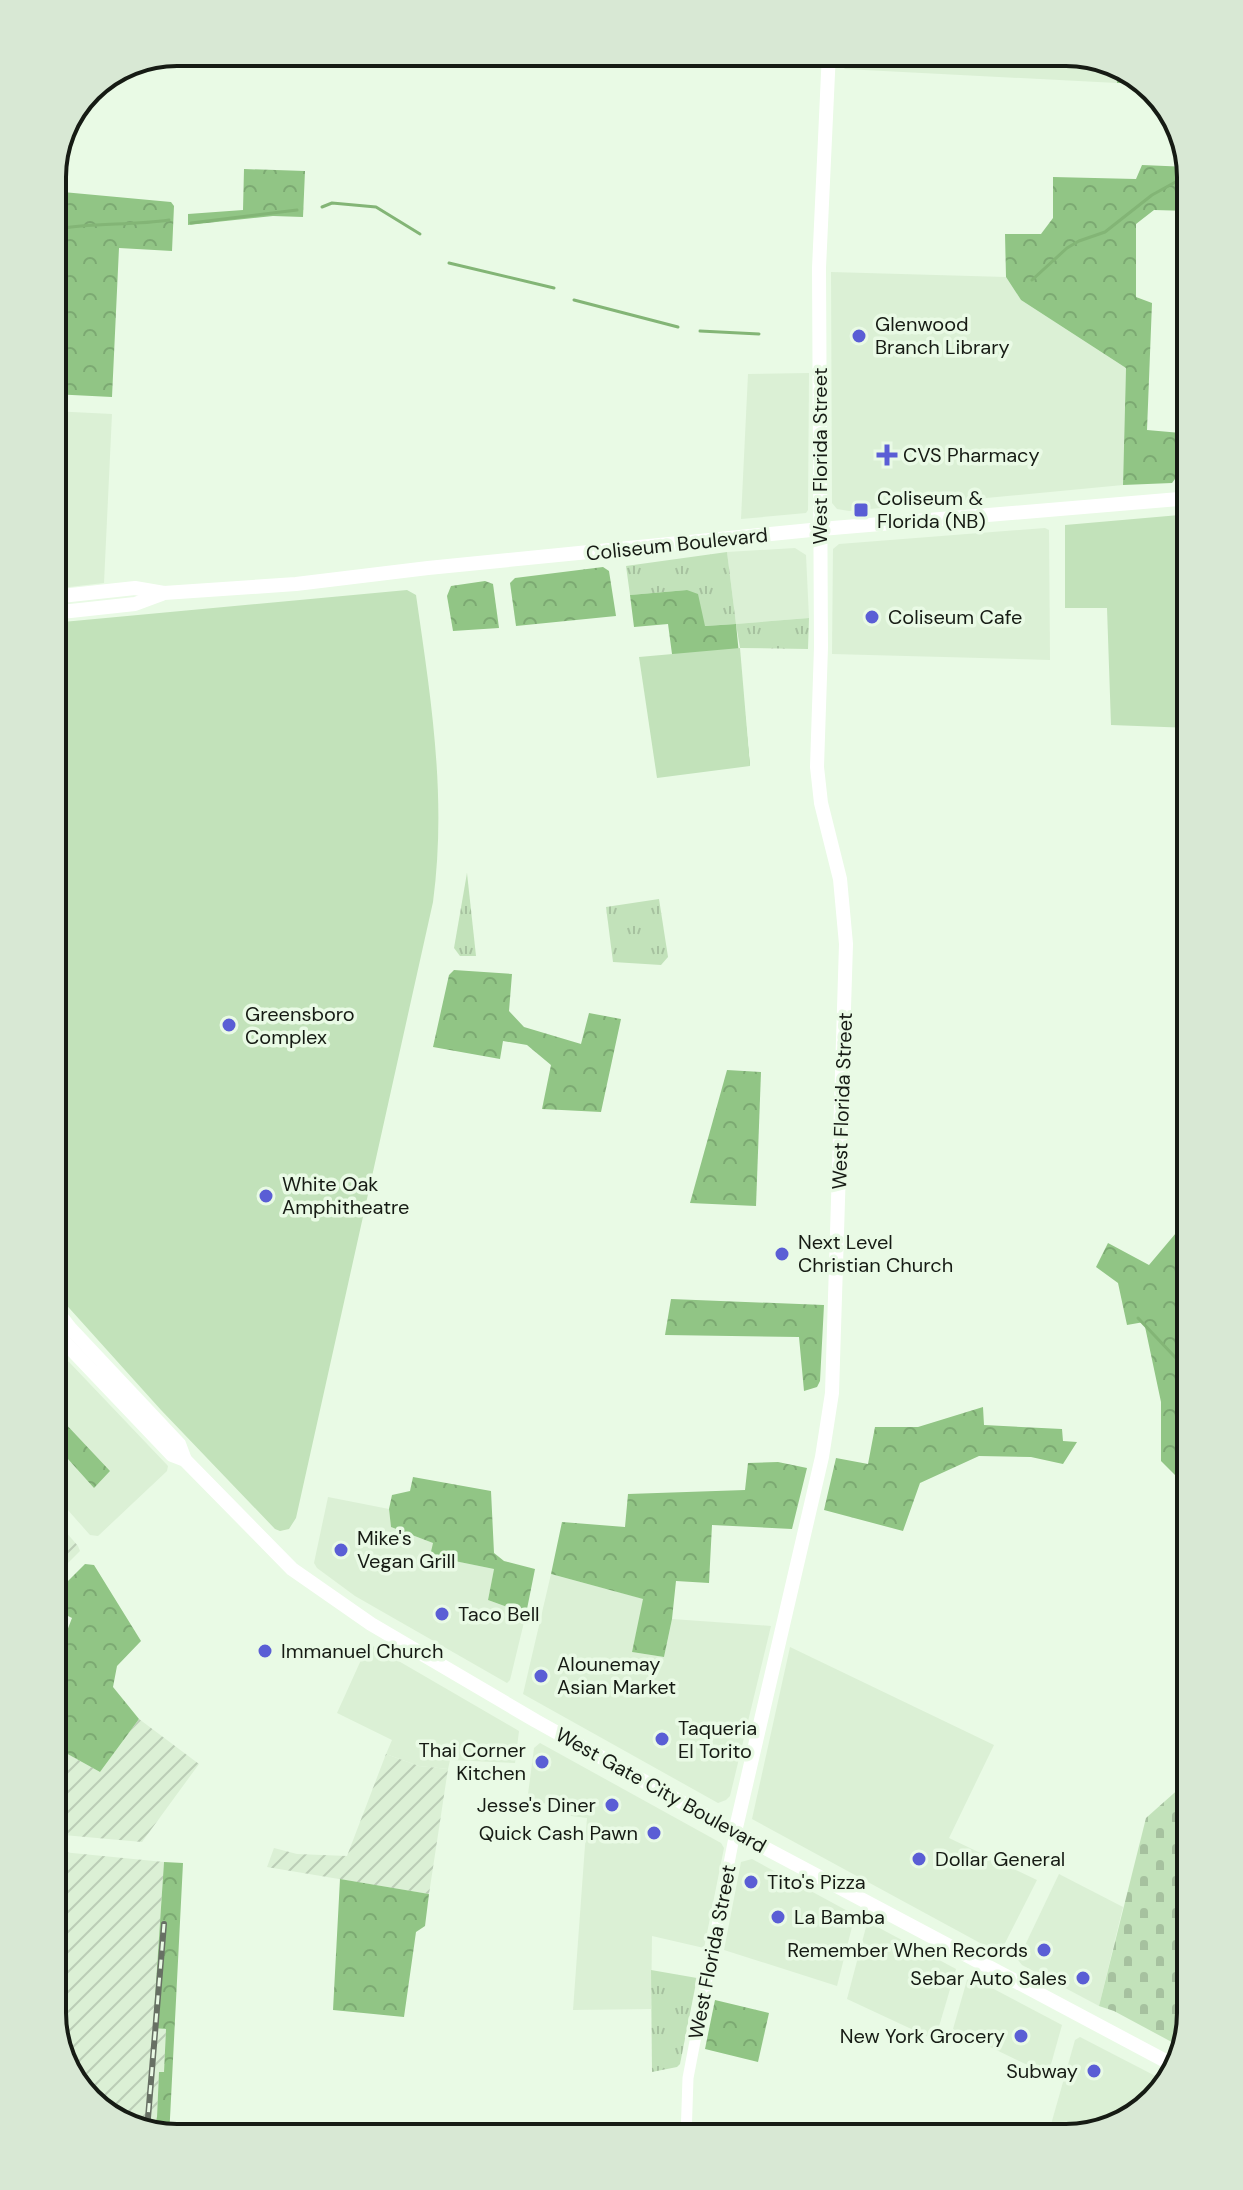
<svg xmlns="http://www.w3.org/2000/svg" width="1243" height="2190" viewBox="0 0 1243 2190" font-family="'DM Sans',sans-serif">
  <style>
    .built { fill: #dbf0d5 }
    .industrial { fill: url(#industrial-furrows) }
    .grass { fill: url(#grass-tufts) }
    .forest { fill: url(#forest-crowns) }
    .cemetery { fill: url(#cemetery-stones) }
    .green { fill: #c2e2ba }
    .lines { fill: none; stroke-linecap: round; stroke-linejoin: round }
    .stream { stroke: #83b576; stroke-width: 3 }
    .minor { stroke: #fff; stroke-width: 11 }
    .major { stroke: #fff; stroke-width: 14 }
    .rail-casing { stroke: #677064; stroke-width: 6 }
    .rail { stroke: #e9fae5; stroke-width: 3; stroke-dasharray: 9; stroke-linecap: butt }
    .poi-dot { fill: #5a5ed5; stroke: #e9fae5; stroke-width: 3 }
    .labels { text-anchor: middle; dominant-baseline: central; stroke-width: 7; stroke-linejoin: round; paint-order: stroke }
    .poi-label { font-size: 20px; fill: #161b14; stroke: #e9fae5; text-anchor: start }
    .street-label { font-size: 20px; fill: #161b14; stroke: #e9fae5 }
    .rim { fill: none; stroke: #161b14; stroke-width: 4 }
  </style>
  <defs>
    <pattern id="industrial-furrows" width="10" height="10" patternUnits="userSpaceOnUse" patternTransform="scale(2)"><rect width="10" height="10" fill="#dbf0d5"/><path d="M-1 1l2-2M0 10L10 0M9 11l2-2" fill="none" stroke="#bbcdb6"/></pattern>
    <pattern id="grass-tufts" width="24" height="20" patternUnits="userSpaceOnUse" patternTransform="scale(2)"><rect width="24" height="20" fill="#c2e2ba"/><path d="M3 7l-1-3M5 7V3M7 7l1-3M15 17l-1-3M17 17v-4M19 17l1-3" fill="none" stroke="#a6c19f"/></pattern>
    <pattern id="forest-crowns" width="20" height="18" patternUnits="userSpaceOnUse" patternTransform="scale(2)"><rect width="20" height="18" fill="#91c585"/><path d="M2 6a3 3 0 1 1 6 0M12 15a3 3 0 1 1 6 0" fill="none" stroke="#7ca972"/></pattern>
    <pattern id="cemetery-stones" width="16" height="16" patternUnits="userSpaceOnUse" patternTransform="scale(2)"><rect width="16" height="16" fill="#c2e2ba"/><path d="M2 7V4a2 2 0 0 1 4 0v3zM10 15v-3a2 2 0 0 1 4 0v3z" fill="#a6c19f"/></pattern>
  </defs>
  <rect width="100%" height="100%" fill="#e9fae5"/>
  <!-- built -->
  <g class="built">
    <polygon points="839,52 1075,52 1118,67 1117,83 845,69 838,62"/>
    <polygon points="831,272 1006,277 1021,300 1126,368 1123,485 849,511 837,509 832,503"/>
    <polygon points="809,373 808,510 806,513 741,519 748,374"/>
    <polygon points="52,411 112,414 104,583 52,589"/>
    <polygon points="1045,528 1049,530 1050,660 832,654 833,549 839,544"/>
    <polygon points="795,548 806,555 809,618 736,624 727,552"/>
    <polygon points="52,1352 69,1362 168,1466 167,1471 98,1536 90,1535 52,1492 52,1473 68,1459 62,1420 52,1429"/>
    <polygon points="328,1497 389,1509 391,1527 433,1543 431,1556 494,1569 488,1600 526,1614 510,1680 507,1683 355,1596 317,1568 314,1563"/>
    <polygon points="551,1574 644,1599 632,1652 664,1657 672,1619 771,1626 730,1796 726,1800 718,1803 523,1694"/>
    <polygon points="371,1645 519,1731 515,1763 450,1760 448,1769 419,1766 386,1754 392,1740 337,1713 366,1649"/>
    <polygon points="790,1647 994,1745 949,1838 1037,1880 1003,1947 993,1950 752,1819"/>
    <polygon points="540,1743 721,1843 724,1848 704,1948 652,1936 651,2009 573,2010 587,1818 571,1816 565,1805 527,1802 534,1748"/>
    <polygon points="752,1859 855,1915 837,1986 724,1950 741,1862"/>
    <polygon points="1059,1874 1123,1907 1099,2006 1022,1965 1018,1960"/>
    <polygon points="870,1923 956,1969 935,2040 847,1999 866,1927"/>
    <polygon points="971,1977 1062,2025 1048,2075 953,2029 967,1980"/>
    <polygon points="1080,2037 1169,2083 1121,2125 1066,2138 1048,2135 1075,2040"/>
  </g>
  <!-- industrial -->
  <g class="industrial">
    <polygon points="52,1516 78,1546 80,1551 52,1579"/>
    <polygon points="139,1719 199,1764 142,1842 52,1834 52,1751 64,1752 100,1772"/>
    <polygon points="386,1754 419,1766 448,1769 429,1894 267,1867 274,1848 297,1854 347,1856"/>
    <polygon points="52,1851 164,1862 153,2027 166,2029 164,2073 159,2073 157,2117 153,2132 107,2117 65,2068 52,2013"/>
  </g>
  <!-- grass -->
  <g class="grass">
    <polygon points="727,552 736,624 809,618 808,649 740,648 736,624 704,626 687,590 630,595 626,566"/>
    <polygon points="467,873 476,956 460,956 454,948"/>
    <polygon points="659,899 668,957 661,965 613,962 606,907"/>
    <polygon points="651,1970 697,1978 680,2064 677,2067 652,2072"/>
  </g>
  <!-- forest -->
  <g class="forest">
    <polygon points="1118,67 1136,73 1144,83 1117,83"/>
    <polygon points="1142,165 1189,167 1191,211 1154,210 1136,224 1136,297 1152,303 1147,430 1181,433 1178,475 1172,483 1123,485 1126,368 1021,300 1006,277 1005,234 1041,234 1053,218 1053,177 1136,179"/>
    <polygon points="244,169 305,171 303,217 273,216 188,225 188,214 243,210"/>
    <polygon points="52,191 171,202 174,206 172,251 119,248 112,397 52,394"/>
    <polygon points="603,567 609,571 616,616 516,626 510,583 515,578"/>
    <polygon points="485,581 493,584 499,628 453,631 447,596 451,586"/>
    <polygon points="687,590 698,594 705,626 736,624 750,766 684,663 672,654 668,624 634,627 630,595"/>
    <polygon points="454,970 512,974 509,1011 524,1027 581,1044 589,1013 621,1019 601,1112 542,1109 551,1065 527,1045 503,1041 500,1059 433,1047 449,975"/>
    <polygon points="727,1070 761,1072 756,1206 690,1203"/>
    <polygon points="1183,1076 1191,1077 1191,1491 1161,1461 1161,1402 1144,1322 1127,1325 1118,1283 1096,1267 1108,1243 1149,1265 1176,1233"/>
    <polygon points="671,1299 824,1305 820,1381 817,1387 804,1391 799,1337 665,1335"/>
    <polygon points="983,1407 984,1425 1062,1429 1063,1441 1077,1442 1063,1464 1031,1457 979,1456 920,1483 903,1531 824,1510 836,1458 868,1464 875,1427 918,1427"/>
    <polygon points="62,1420 110,1471 94,1488 68,1459 52,1473 52,1429"/>
    <polygon points="778,1462 807,1468 792,1529 712,1525 709,1583 676,1581 672,1619 664,1657 632,1652 643,1599 551,1574 562,1522 625,1527 628,1494 745,1490 748,1463"/>
    <polygon points="413,1477 491,1491 494,1553 504,1561 535,1569 526,1614 488,1600 494,1569 430,1556 433,1543 391,1527 389,1509 392,1495 410,1491"/>
    <polygon points="85,1564 94,1565 141,1641 117,1666 113,1687 139,1719 100,1772 64,1752 52,1751 52,1681 58,1667 52,1664 52,1625 67,1631 72,1618 52,1608 52,1597"/>
    <polygon points="1191,1691 1191,1746 1175,1724"/>
    <polygon points="164,1862 183,1863 169,2138 153,2132 157,2117 159,2072 164,2072 166,2029 153,2028"/>
    <polygon points="340,1879 429,1894 425,1926 416,1932 404,2017 333,2010"/>
    <polygon points="715,2000 769,2013 758,2062 705,2049"/>
  </g>
  <!-- cemetery -->
  <polygon class="cemetery" points="1191,1778 1191,2013 1181,2047 1114,2011 1099,2006 1146,1818"/>
  <!-- green -->
  <g class="green">
    <polygon points="1191,514 1191,728 1111,725 1107,608 1065,608 1065,525"/>
    <path d="M 407,590 L 416,595 C 431,699 447,797 433,902 L 296,1518 L 289,1529 L 280,1531 L 275,1529 L 161,1410 L 52,1289 L 52,623 Z"/>
    <polygon points="740,648 750,766 657,778 639,657"/>
  </g>
  <g class="lines">
    <!-- stream -->
    <g class="stream">
      <polyline points="322,207 332,203 376,207 420,234"/>
      <polyline points="191,223 297,210"/>
      <path d="M 52,230 C 91,222 130,226 169,220"/>
      <polyline points="449,263 554,288"/>
      <polyline points="1032,280 1067,248 1079,241 1105,232 1152,195 1190,174"/>
      <polyline points="574,300 678,327"/>
      <polyline points="700,331 759,334"/>
      <polyline points="1138,1318 1191,1374"/>
    </g>
    <!-- minor -->
    <polyline class="minor" points="686,2138 688,2078 735,1832"/>
    <!-- major -->
    <g class="major">
      <polyline points="52,597 135,588 164,593 296,584 428,568 821,529 1191,498"/>
      <polyline points="52,613 135,604 162,594"/>
      <polyline points="52,1305 70,1328 179,1444 185,1460"/>
      <polyline points="52,1329 172,1455 185,1460 292,1569 371,1624 536,1721 735,1832 1175,2066"/>
      <polyline points="735,1832 822,1457 832,1393 846,944 840,879 821,803 817,767 821,647 819,268 829,52"/>
    </g>
    <defs>
      <polyline id="rail" points="147,2130 164,1924"/>
    </defs>
    <!-- rail casing -->
    <use href="#rail" class="rail-casing"/>
    <!-- rail -->
    <use href="#rail" class="rail"/>
  </g>
  <!-- markers -->
  <g class="poi-dot">
    <circle cx="859" cy="336" r="8"/>
    <path d="M883 443h8v8h8v8h-8v8h-8v-8h-8v-8h8z"/>
    <rect x="853" y="502" width="16" height="16" rx="4"/>
    <circle cx="872" cy="617" r="8"/>
    <circle cx="229" cy="1025" r="8"/>
    <circle cx="266" cy="1196" r="8"/>
    <circle cx="782" cy="1254" r="8"/>
    <circle cx="341" cy="1550" r="8"/>
    <circle cx="442" cy="1614" r="8"/>
    <circle cx="265" cy="1651" r="8"/>
    <circle cx="541" cy="1676" r="8"/>
    <circle cx="662" cy="1739" r="8"/>
    <circle cx="542" cy="1762" r="8"/>
    <circle cx="612" cy="1805" r="8"/>
    <circle cx="654" cy="1833" r="8"/>
    <circle cx="919" cy="1859" r="8"/>
    <circle cx="751" cy="1882" r="8"/>
    <circle cx="778" cy="1917" r="8"/>
    <circle cx="1044" cy="1950" r="8"/>
    <circle cx="1083" cy="1978" r="8"/>
    <circle cx="1021" cy="2036" r="8"/>
    <circle cx="1094" cy="2071" r="8"/>
  </g>
  <g class="labels">
    <!-- poi labels -->
    <g class="poi-label">
      <text x="875" y="324">Glenwood<tspan x="875" dy="23">Branch Library</tspan></text>
      <text x="903" y="455">CVS Pharmacy</text>
      <text x="877" y="498">Coliseum &amp;<tspan x="877" dy="23">Florida (NB)</tspan></text>
      <text x="888" y="617">Coliseum Cafe</text>
      <text x="245" y="1014">Greensboro<tspan x="245" dy="23">Complex</tspan></text>
      <text x="282" y="1184">White Oak<tspan x="282" dy="23">Amphitheatre</tspan></text>
      <text x="798" y="1242">Next Level<tspan x="798" dy="23">Christian Church</tspan></text>
      <text x="357" y="1538">Mike's<tspan x="357" dy="23">Vegan Grill</tspan></text>
      <text x="458" y="1614">Taco Bell</text>
      <text x="281" y="1651">Immanuel Church</text>
      <text x="557" y="1664">Alounemay<tspan x="557" dy="23">Asian Market</tspan></text>
      <text x="678" y="1728">Taqueria<tspan x="678" dy="23">El Torito</tspan></text>
      <text x="526" y="1750" text-anchor="end">Thai Corner<tspan x="526" dy="23">Kitchen</tspan></text>
      <text x="596" y="1805" text-anchor="end">Jesse's Diner</text>
      <text x="638" y="1833" text-anchor="end">Quick Cash Pawn</text>
      <text x="935" y="1859">Dollar General</text>
      <text x="767" y="1882">Tito's Pizza</text>
      <text x="794" y="1917">La Bamba</text>
      <text x="1028" y="1950" text-anchor="end">Remember When Records</text>
      <text x="1067" y="1978" text-anchor="end">Sebar Auto Sales</text>
      <text x="1005" y="2036" text-anchor="end">New York Grocery</text>
      <text x="1078" y="2071" text-anchor="end">Subway</text>
    </g>
    <!-- street labels -->
    <g class="street-label">
      <text transform="translate(820 456) rotate(-90)">West Florida Street</text>
      <text transform="translate(677 544) rotate(-6)">Coliseum Boulevard</text>
      <text transform="translate(842 1101) rotate(-88)">West Florida Street</text>
      <text transform="translate(661 1790) rotate(29)">West Gate City Boulevard</text>
      <text transform="translate(712 1952) rotate(-79)">West Florida Street</text>
    </g>
  </g>
  <!-- crop -->
  <path d="M0 0H1243V2190H0ZM177 66H1066A111 111 0 0 1 1177 177V2013A111 111 0 0 1 1066 2124H177A111 111 0 0 1 66 2013V177A111 111 0 0 1 177 66Z" fill="#d8e8d4" fill-rule="evenodd"/>
  <path class="rim" d="M177 66H1066A111 111 0 0 1 1177 177V2013A111 111 0 0 1 1066 2124H177A111 111 0 0 1 66 2013V177A111 111 0 0 1 177 66Z"/>
</svg>
